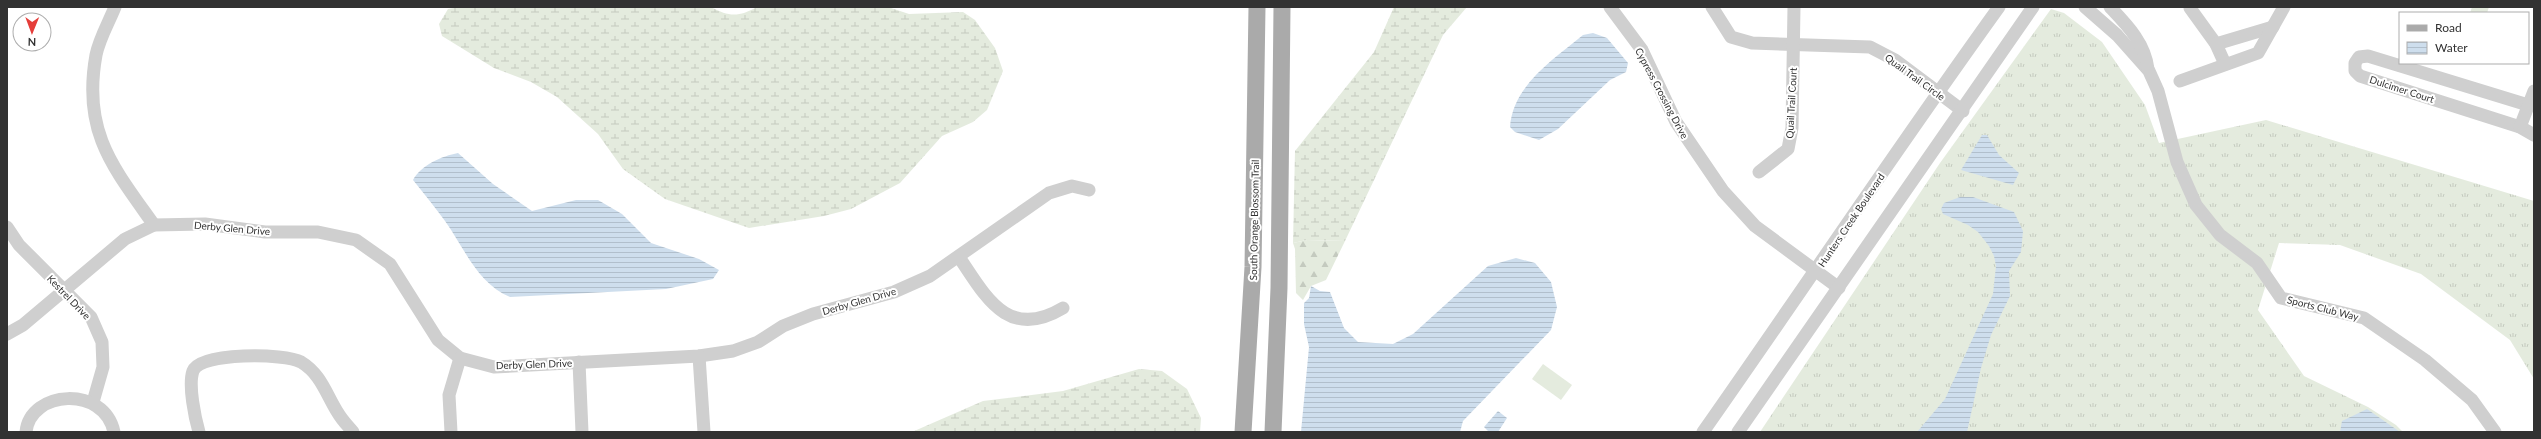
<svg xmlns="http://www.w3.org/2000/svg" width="2541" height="439" viewBox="0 0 2541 439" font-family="Lato,sans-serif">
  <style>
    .grass { fill: url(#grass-tufts) }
    .forest { fill: url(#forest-firs) }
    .wetland { fill: url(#wetland-marsh) }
    .garden { fill: #e4ebde }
    .water { fill: url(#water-rules) }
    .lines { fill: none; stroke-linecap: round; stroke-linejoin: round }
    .minor { stroke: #cfcfcf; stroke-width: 13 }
    .major { stroke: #aaa; stroke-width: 17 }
    .labels { text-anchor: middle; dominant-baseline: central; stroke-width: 4; stroke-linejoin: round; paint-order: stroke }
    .street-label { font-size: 10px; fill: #323232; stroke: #fff }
  </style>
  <defs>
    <pattern id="grass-tufts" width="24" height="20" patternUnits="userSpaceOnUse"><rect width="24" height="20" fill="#e4ebde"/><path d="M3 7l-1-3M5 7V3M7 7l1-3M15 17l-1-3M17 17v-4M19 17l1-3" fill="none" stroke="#c4cabf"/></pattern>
    <pattern id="forest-firs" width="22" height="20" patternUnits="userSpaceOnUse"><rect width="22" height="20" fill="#e4ebde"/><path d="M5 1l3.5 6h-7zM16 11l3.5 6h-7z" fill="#c4cabf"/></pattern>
    <pattern id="wetland-marsh" width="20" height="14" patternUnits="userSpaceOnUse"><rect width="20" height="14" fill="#e4ebde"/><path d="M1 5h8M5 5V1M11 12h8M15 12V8" fill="none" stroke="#c4cabf"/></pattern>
    <pattern id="water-rules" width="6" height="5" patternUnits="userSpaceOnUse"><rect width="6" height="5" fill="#cedeed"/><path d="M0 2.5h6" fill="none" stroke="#b1bfcc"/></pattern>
  </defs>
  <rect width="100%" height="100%" fill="#fff"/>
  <!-- grass -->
  <polygon class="grass" points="2051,9 2064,13 2102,42 2145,105 2159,143 2266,120 2534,201 2534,379 2510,340 2421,274 2340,245 2279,243 2258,310 2304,376 2368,407 2396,425 2403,432 1760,432 1940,163"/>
  <!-- forest -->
  <polygon class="forest" points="1307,240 1345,241 1326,280 1311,286 1303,300 1296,293 1295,249 1293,243"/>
  <!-- wetland -->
  <g class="wetland">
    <path d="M 460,7 L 711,7 C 729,17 739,17 757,7 L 888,7 L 909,14 L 963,12 L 975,20 L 995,48 L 1003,71 L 987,110 L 973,122 L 942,136 L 900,183 L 851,209 L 824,216 L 749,228 L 665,199 L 623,169 L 598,134 L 557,97 L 531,82 L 494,68 L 442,36 L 439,24 L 448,9 Z"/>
    <polygon points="1394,7 1467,7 1443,35 1345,241 1307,240 1293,243 1295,151 1374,52"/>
    <polygon points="1139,369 1162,371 1187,389 1201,418 1200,432 912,432 983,401 1063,391"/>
  </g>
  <!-- garden -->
  <g class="garden">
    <polygon points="2472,7 2489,7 2487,13 2470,13"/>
    <polygon points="1543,364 1572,385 1561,400 1532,379"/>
  </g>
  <!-- water -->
  <g class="water">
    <path d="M 1593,33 L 1607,38 L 1628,63 L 1626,72 L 1610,80 L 1558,129 L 1539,140 L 1515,132 L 1510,127 C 1513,85 1554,59 1583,35 Z"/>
    <polygon points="1982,135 1987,135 1999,155 2019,173 2013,185 1961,170"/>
    <path d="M 458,153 L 493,184 L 532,211 L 576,200 L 598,200 L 622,214 L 651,243 L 699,259 L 719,270 L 713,279 L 666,289 L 510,297 C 477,283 465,249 445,221 C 435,207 424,194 413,180 C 421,165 442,156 458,153 Z"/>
    <polygon points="1960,197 1973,197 2014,212 2023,231 2021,252 2009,271 2010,296 1991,335 1981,368 1967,432 1917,432 1945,399 1993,294 1996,266 1994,256 1989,246 1978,232 1968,225 1943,214 1941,209 1944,203"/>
    <polygon points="1516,258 1535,263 1551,282 1557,307 1551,330 1463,421 1460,432 1301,432 1309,347 1304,324 1304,303 1309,298 1311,286 1320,291 1330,292 1344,328 1358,342 1393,344 1413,334 1488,266"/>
    <polygon points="2367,409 2400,432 2340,432 2342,421"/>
    <polygon points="1498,411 1507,418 1498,432 1489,432 1484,427"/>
  </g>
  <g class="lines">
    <!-- minor -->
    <g class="minor">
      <path d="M 115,7 C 109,22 99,39 96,55 C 82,132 113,167 154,225"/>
      <polyline points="1610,7 1642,50 1676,122 1723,191 1755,226 1839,288"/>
      <polyline points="1712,7 1731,37 1752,43 1870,47 1895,60 1963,111"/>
      <polyline points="2085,7 2117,35 2149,71 2158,91 2177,162 2196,205 2220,235 2257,263 2281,298 2364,318 2425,360 2472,400 2495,432"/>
      <path d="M 2110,7 C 2127,25 2145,43 2148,69"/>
      <polyline points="2190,8 2216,44 2225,64"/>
      <polyline points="2216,44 2273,27"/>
      <polyline points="2180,81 2258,53 2284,7"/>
      <polyline points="2528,105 2368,56 2359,57 2355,63 2355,71 2360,76 2520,127 2534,135"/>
      <polyline points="2520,127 2534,91"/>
      <polyline points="1759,172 1788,149 1792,128 1794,7"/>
      <polyline points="7,227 19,245 91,317 102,342 103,367 93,402"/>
      <path d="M 959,257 C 986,297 1008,341 1063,308"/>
      <polyline points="7,334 23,325 125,239 154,225 205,224 265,232 318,232 356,240 390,264 438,340 460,358 494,367 699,356 733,351 758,342 783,326 813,314 894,292 930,276 1049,193 1072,186 1089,190"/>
      <polyline points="699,356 704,432"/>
      <polyline points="579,362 582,432"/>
      <path d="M 26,432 C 30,390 104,385 114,432"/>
      <path d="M 199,432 C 195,418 188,385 193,371 C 200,352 285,353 301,362 C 321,374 326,394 338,413 C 342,420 348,426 353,432"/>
      <polyline points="451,432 449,395 460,358"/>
      <path d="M 1703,432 C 1802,291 1898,147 1999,7"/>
      <polyline points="1738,432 2033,7"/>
    </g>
    <!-- major -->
    <g class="major">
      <polyline points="1243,432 1253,267 1257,7"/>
      <polyline points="1273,432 1279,288 1282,7"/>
    </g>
  </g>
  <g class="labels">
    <!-- street labels -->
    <g class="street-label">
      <text transform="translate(1915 77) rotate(36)">Quail Trail Circle</text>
      <text transform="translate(2402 89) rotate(18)">Dulcimer Court</text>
      <text transform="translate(1662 93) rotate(62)">Cypress Crossing Drive</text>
      <text transform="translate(1791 103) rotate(-87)">Quail Trail Court</text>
      <text transform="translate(1254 220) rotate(-89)">South Orange Blossom Trail</text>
      <text transform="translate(1851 220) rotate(-56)">Hunters Creek Boulevard</text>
      <text transform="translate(232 228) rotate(5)">Derby Glen Drive</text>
      <text transform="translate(69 297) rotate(46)">Kestrel Drive</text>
      <text transform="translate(859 301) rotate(-16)">Derby Glen Drive</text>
      <text transform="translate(2323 308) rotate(14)">Sports Club Way</text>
      <text transform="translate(534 364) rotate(-2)">Derby Glen Drive</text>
    </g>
  </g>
  <!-- border -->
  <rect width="2541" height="439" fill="none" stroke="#323232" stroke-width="16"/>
  <!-- legend -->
  <rect x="2399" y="12" width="130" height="52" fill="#ffffff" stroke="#adadad"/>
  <rect x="2407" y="25" width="20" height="6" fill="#aaaaaa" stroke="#adadad"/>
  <text x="2435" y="32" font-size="12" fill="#323232">Road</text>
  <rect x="2407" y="42" width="20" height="12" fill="url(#water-rules)" stroke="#adadad"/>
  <text x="2435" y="52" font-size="12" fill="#323232">Water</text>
  <!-- north arrow -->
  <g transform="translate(32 32) rotate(181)"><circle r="19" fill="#ffffff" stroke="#adadad"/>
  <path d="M0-3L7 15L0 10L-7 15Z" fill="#e53d39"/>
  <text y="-6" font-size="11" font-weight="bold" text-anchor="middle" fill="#323232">N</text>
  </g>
</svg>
